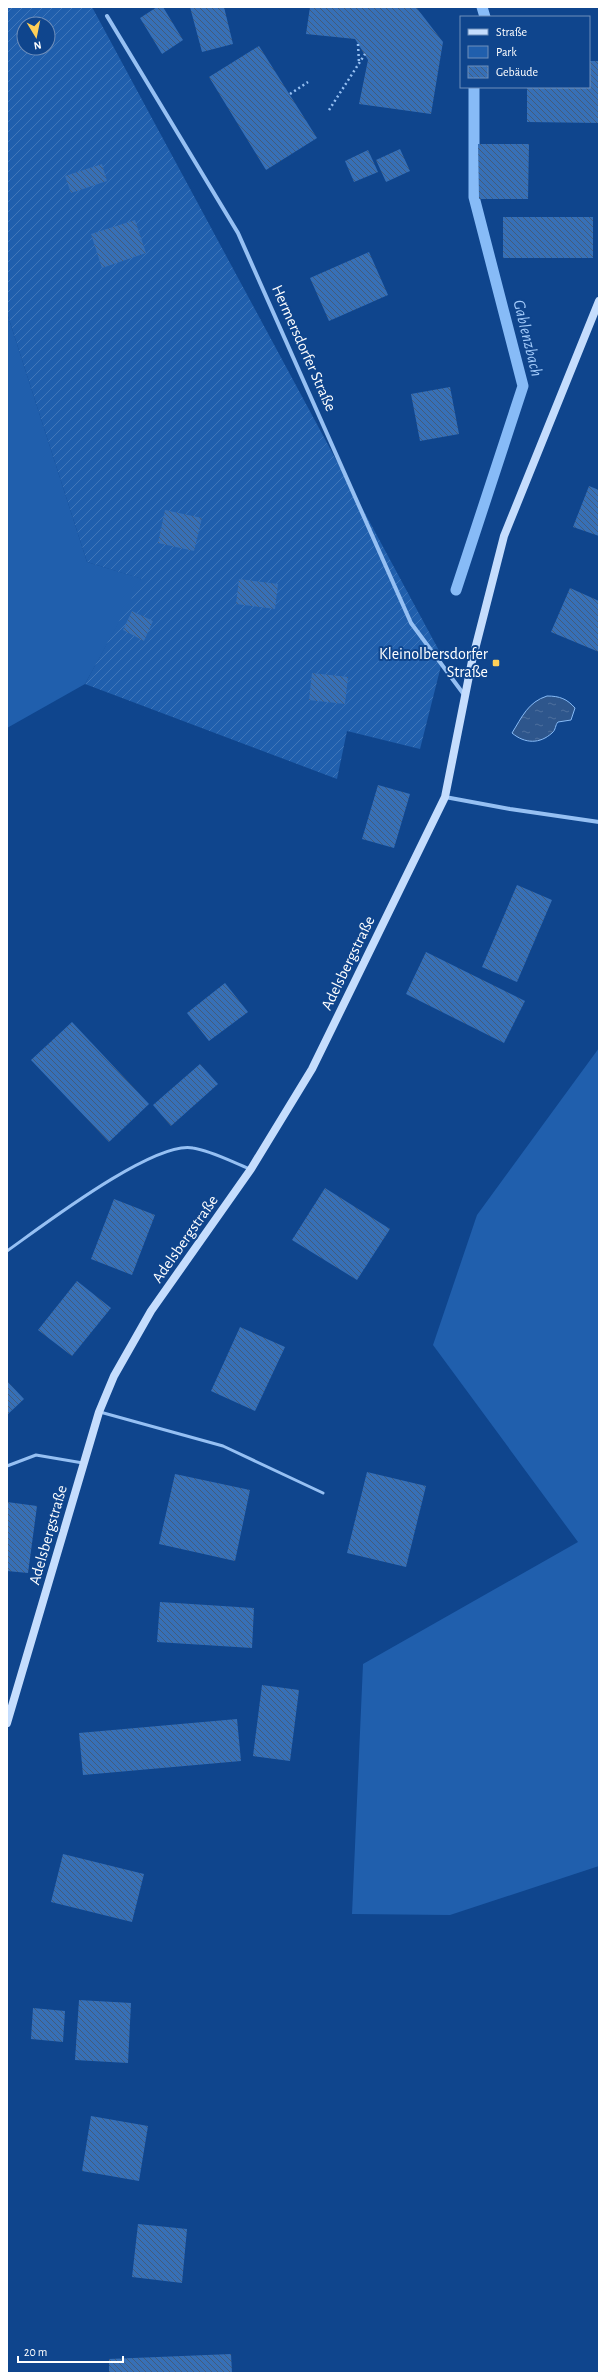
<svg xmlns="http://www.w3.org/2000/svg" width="606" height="2380" viewBox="0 0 606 2380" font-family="'Alegreya Sans',sans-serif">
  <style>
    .green { fill: #205fad }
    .garden { fill: url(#garden-furrows); fill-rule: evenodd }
    .water { fill: url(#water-ripples); stroke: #87bbf7 }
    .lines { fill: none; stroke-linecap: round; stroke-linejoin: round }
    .stream { stroke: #87bbf7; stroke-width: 11 }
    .building { fill: url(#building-back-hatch) }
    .path { stroke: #96c0f3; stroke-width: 2.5; stroke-dasharray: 2 3; stroke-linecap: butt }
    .lane { stroke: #96c0f3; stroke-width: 3 }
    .street { stroke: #96c0f3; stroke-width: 4 }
    .secondary { stroke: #c5ddfd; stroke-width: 8 }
    .poi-dot { fill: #ffd058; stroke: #0f458d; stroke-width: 1.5 }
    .labels { text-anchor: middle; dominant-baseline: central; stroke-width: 4; stroke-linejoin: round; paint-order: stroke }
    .street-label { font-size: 16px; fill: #fff; stroke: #0f458d }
    .poi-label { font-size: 16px; fill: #fff; stroke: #0f458d; text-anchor: end }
    .water-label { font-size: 17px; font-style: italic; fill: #a2cafa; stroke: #0f458d }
  </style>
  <defs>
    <pattern id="garden-furrows" width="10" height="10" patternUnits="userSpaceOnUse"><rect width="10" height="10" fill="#205fad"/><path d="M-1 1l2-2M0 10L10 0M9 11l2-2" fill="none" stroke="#4177b9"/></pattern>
    <pattern id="water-ripples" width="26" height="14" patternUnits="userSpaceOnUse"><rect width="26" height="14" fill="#2e568c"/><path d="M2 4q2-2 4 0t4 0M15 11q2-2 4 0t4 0" fill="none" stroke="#4d6f9d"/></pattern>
    <pattern id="building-back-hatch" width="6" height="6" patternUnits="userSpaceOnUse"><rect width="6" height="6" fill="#3770b7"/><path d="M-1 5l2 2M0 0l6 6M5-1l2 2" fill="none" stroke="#435c7c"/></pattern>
  </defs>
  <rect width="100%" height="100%" fill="#0f458d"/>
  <!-- green -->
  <g class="green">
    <polygon points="7,313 87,562 143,579 85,684 7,728"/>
    <polygon points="599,1048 599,1866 450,1915 352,1914 363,1664 578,1542 433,1345 477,1215"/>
  </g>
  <!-- garden -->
  <path class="garden" d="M 7,7 L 92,7 L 443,658 L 420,749 L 347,731 L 337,779 L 85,684 L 142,579 L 87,562 L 7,313 ZM 24,24 L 48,24 L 48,48 L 24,48 Z"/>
  <!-- water -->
  <path class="water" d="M 547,696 C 560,696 567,699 575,708 L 571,720 L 558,722 C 555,725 556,730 552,733 C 540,744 525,744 512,733 C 522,717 528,702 547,696 Z"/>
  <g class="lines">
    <!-- stream -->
    <g class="stream">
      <polyline points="482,7 485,17"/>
      <polyline points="456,590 523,386 474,197 474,87"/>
    </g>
  </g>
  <!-- building -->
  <g class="building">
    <polygon points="157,7 163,7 183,40 162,54 140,18"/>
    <polygon points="190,7 224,7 233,44 202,52"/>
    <polygon points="310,7 416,7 443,42 431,114 359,104 368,60 355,39 306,34"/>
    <polygon points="259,46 317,138 266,170 209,77"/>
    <polygon points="589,61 599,61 599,123 527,122 527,87 589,87"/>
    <polygon points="478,144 529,144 528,199 479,199"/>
    <polygon points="400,149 410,171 386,182 376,160"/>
    <polygon points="368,150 378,172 354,182 345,161"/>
    <polygon points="102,164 107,181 71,193 65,176"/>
    <rect x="503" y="217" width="90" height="41"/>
    <polygon points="135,220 146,253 102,268 91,234"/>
    <polygon points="369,252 388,295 329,321 310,278"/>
    <polygon points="450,387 459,434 420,441 411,394"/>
    <polygon points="589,486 599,490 599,536 573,527"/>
    <polygon points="165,510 202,518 194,551 158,543"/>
    <polygon points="239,579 278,584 275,609 236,604"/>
    <polygon points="570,588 599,601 599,652 551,632"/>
    <polygon points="132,611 153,621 144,641 123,630"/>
    <polygon points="312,673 348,677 345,704 309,700"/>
    <polygon points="378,785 410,794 394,848 362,839"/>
    <polygon points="517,885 552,900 517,982 482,967"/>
    <polygon points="426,952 525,1001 504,1043 406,994"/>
    <polygon points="225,983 248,1012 209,1041 187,1013"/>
    <polygon points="72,1022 149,1104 109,1142 31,1060"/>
    <polygon points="200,1064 218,1084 171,1126 153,1105"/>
    <polygon points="325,1188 390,1229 357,1280 292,1240"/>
    <polygon points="114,1199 155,1215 132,1275 91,1259"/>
    <polygon points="77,1281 111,1308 72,1356 38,1330"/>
    <polygon points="240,1327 285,1347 255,1411 211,1391"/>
    <polygon points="7,1381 24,1399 7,1415"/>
    <polygon points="367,1472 426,1486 406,1567 347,1553"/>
    <polygon points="175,1474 250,1490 235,1561 159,1544"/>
    <polygon points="7,1502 37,1506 28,1573 7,1571"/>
    <polygon points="160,1602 254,1608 252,1648 157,1642"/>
    <polygon points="262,1685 299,1690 290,1761 253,1756"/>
    <polygon points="237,1719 241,1761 83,1775 79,1733"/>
    <polygon points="63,1854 144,1874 132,1922 51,1902"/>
    <polygon points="79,2000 131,2003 128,2063 75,2060"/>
    <polygon points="33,2008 65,2011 63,2042 31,2039"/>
    <polygon points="91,2116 148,2126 139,2181 82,2171"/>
    <polygon points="138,2224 187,2229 182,2283 132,2277"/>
    <polygon points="231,2354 232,2373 109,2373 109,2359"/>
  </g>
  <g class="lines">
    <!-- path -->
    <g class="path">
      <polyline points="358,44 359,63"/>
      <polyline points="290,94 308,82"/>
      <polyline points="329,110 365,54"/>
    </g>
    <!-- lane -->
    <g class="lane">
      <path d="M 7,1251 C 41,1227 154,1140 193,1148 C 212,1151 232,1162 250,1169"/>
      <polyline points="100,1412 223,1446 323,1493"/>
      <polyline points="7,1466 36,1455 83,1463"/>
    </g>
    <!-- street -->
    <g class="street">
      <polyline points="107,16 238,233 411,623 465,696"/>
      <polyline points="445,797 510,809 599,822"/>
    </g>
    <!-- secondary -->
    <polyline class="secondary" points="7,1723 99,1412 114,1376 151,1311 251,1169 312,1069 445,797 472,661 504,536 599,301"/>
  </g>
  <!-- markers -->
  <rect class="poi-dot" x="492" y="659" width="8" height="8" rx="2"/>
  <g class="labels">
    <!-- street labels -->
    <g class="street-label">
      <text transform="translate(304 348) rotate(66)">Hermersdorfer Straße</text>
      <text transform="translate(348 963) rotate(-64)">Adelsbergstraße</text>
      <text transform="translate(185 1239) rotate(-55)">Adelsbergstraße</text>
      <text transform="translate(48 1535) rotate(-74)">Adelsbergstraße</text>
    </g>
    <!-- poi labels -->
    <g class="poi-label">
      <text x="488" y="654">Kleinolbersdorfer<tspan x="488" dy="18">Straße</tspan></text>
    </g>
    <!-- water labels -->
    <g class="water-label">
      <text transform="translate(528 338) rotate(76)">Gablenzbach</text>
    </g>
  </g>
  <!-- border -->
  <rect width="606" height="2380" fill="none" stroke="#ffffff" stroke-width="16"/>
  <!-- legend -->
  <rect x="460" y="16" width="130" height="72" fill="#0f458d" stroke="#6f8fbb"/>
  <rect x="468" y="29" width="20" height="6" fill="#c5ddfd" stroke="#6f8fbb"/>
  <text x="496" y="36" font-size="12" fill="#ffffff">Straße</text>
  <rect x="468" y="46" width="20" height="12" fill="#205fad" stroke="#6f8fbb"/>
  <text x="496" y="56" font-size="12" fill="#ffffff">Park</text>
  <rect x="468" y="66" width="20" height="12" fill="url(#building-back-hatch)" stroke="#6f8fbb"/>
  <text x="496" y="76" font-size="12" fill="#ffffff">Gebäude</text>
  <!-- north arrow -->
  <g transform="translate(36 36) rotate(170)"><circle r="19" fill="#0f458d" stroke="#6f8fbb"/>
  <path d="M0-3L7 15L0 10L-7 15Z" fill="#ffd058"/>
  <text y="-6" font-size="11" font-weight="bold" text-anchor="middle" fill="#ffffff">N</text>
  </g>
  <!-- scale -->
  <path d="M18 2356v6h105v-6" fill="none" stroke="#ffffff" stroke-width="2"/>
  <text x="24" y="2356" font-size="12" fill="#ffffff" stroke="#0f458d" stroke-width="3" paint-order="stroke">20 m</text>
</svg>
